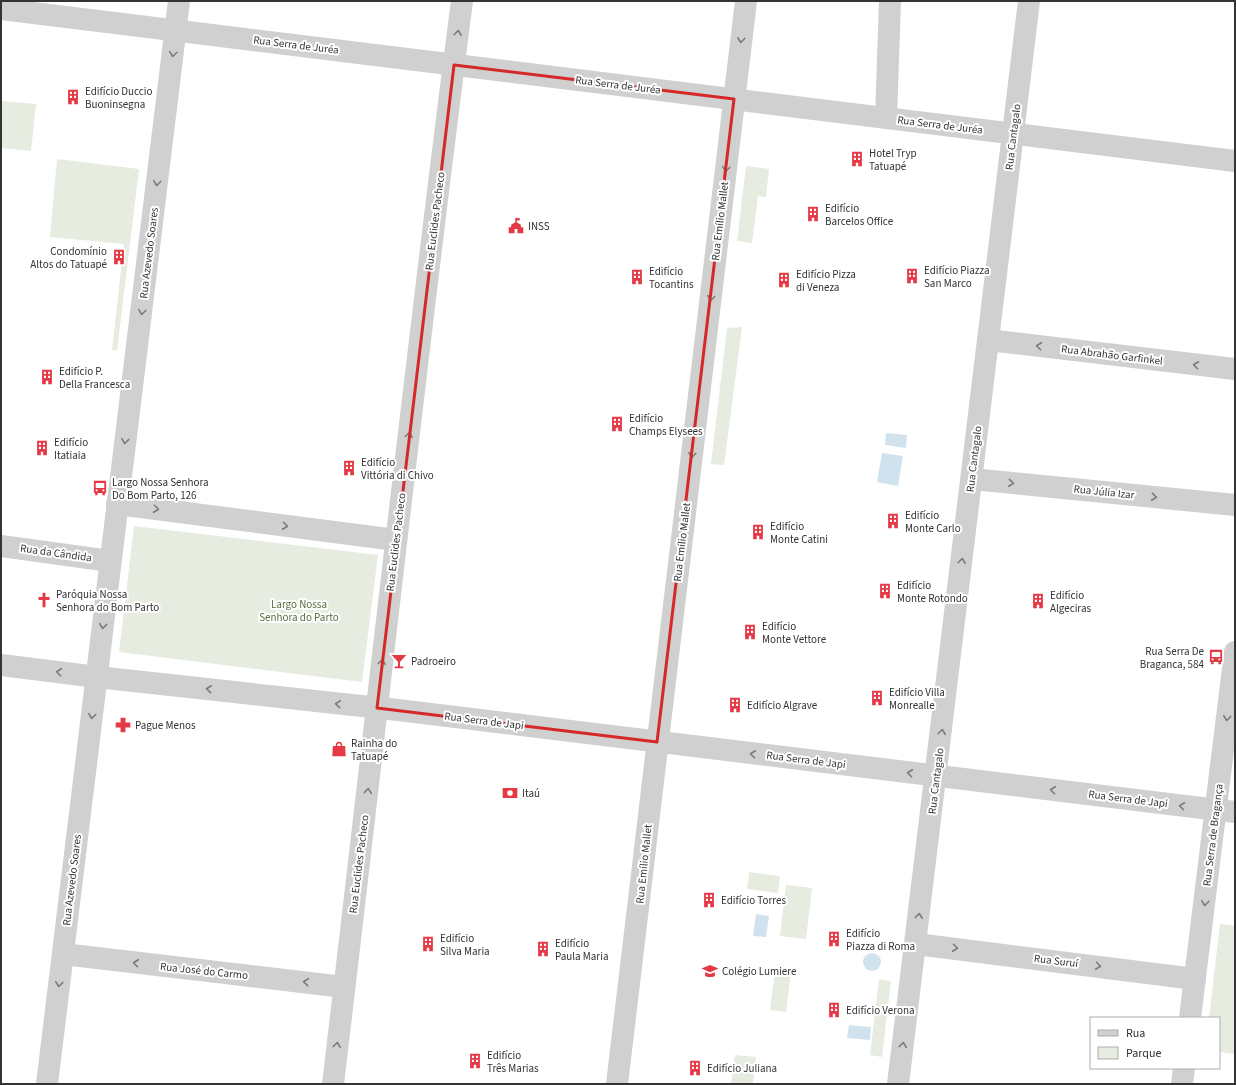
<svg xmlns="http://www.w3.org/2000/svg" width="1236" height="1085" viewBox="0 0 1236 1085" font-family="'Source Sans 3',sans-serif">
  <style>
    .green { fill: #e6ecdf }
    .water { fill: #cfe2ee }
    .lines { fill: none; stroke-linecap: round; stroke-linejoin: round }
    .minor { stroke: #d0d0d0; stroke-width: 22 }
    .oneway { stroke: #7a7a7a }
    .marked { fill: none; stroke: #d62828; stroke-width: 3; stroke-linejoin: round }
    .labels { text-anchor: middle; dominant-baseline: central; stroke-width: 4; stroke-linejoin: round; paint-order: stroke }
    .street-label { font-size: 11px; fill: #333; stroke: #fff }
    .poi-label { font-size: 11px; fill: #333; stroke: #fff; text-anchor: start }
    .park-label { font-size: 11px; fill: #56703f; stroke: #fff }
  </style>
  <rect width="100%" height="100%" fill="#fff"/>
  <!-- green -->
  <g class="green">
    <polygon points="1,101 36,104 31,151 1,148"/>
    <polygon points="57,159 139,169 117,351 112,350 124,244 50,237"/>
    <polygon points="746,166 769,169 766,197 758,196 752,243 737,241"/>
    <polygon points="742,327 724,465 711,464 727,328"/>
    <polygon points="134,526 378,555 362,682 119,652"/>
    <polygon points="749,872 780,876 778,893 747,889"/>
    <polygon points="786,885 812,888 806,939 780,936"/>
    <polygon points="1220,924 1235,926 1235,1054 1219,1052 1219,1018 1209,1018"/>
    <polygon points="775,970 791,972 786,1012 770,1010"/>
    <polygon points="879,979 891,981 882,1057 870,1055"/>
    <polygon points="735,1055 756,1057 753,1084 731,1084"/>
  </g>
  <!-- water -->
  <g class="water">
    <polygon points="886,433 907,435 906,448 885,445"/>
    <polygon points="882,453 903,456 898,486 877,482"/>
    <polygon points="756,914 769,916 766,937 753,936"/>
    <circle cx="872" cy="962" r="9"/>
    <polygon points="849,1025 871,1027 870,1040 847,1038"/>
  </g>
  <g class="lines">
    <!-- minor -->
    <g class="minor">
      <polyline points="1,9 1235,161"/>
      <polyline points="886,118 890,1"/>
      <polyline points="988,340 1235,369"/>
      <polyline points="972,479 1235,505"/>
      <polyline points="117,504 396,540"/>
      <polyline points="1,546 110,561"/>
      <polyline points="1,665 97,677 398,710 1235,812"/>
      <polyline points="916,944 1195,979"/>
      <polyline points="63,954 344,987"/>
      <polyline points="1190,1018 1235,652"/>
      <polyline points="47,1084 179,1"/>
      <path d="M 333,1084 C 376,723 415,362 462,1"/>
      <polyline points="617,1084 746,1"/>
      <polyline points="898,1084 1029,1"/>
      <polyline points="1182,1084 1184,1068"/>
    </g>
  </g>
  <!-- one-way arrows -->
  <defs><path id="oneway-chevron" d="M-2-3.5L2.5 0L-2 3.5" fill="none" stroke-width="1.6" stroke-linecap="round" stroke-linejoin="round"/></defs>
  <g class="oneway">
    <use href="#oneway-chevron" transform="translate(458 33) rotate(-83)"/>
    <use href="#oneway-chevron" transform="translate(741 40) rotate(97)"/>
    <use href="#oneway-chevron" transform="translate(173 54) rotate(97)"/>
    <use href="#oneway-chevron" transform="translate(726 169) rotate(97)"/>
    <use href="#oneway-chevron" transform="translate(157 183) rotate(97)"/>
    <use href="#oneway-chevron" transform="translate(711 298) rotate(97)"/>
    <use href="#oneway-chevron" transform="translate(142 312) rotate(97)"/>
    <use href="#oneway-chevron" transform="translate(1039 346) rotate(-173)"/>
    <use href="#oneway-chevron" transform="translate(1196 365) rotate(-173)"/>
    <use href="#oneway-chevron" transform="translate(409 435) rotate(-83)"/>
    <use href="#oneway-chevron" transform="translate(125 441) rotate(97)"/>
    <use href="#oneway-chevron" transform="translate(692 455) rotate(97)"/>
    <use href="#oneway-chevron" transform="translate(1011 483) rotate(6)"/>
    <use href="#oneway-chevron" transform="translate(1154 497) rotate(6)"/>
    <use href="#oneway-chevron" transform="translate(156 509) rotate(7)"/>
    <use href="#oneway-chevron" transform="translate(285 526) rotate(7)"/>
    <use href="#oneway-chevron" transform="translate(962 561) rotate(-83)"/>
    <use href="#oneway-chevron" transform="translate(103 626) rotate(96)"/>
    <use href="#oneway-chevron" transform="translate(382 662) rotate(-83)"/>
    <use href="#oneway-chevron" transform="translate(59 672) rotate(-173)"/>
    <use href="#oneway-chevron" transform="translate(209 689) rotate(-174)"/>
    <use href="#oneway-chevron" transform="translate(338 704) rotate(-174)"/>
    <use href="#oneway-chevron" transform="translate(92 716) rotate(97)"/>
    <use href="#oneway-chevron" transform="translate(1227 718) rotate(97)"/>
    <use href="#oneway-chevron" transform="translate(942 732) rotate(-83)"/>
    <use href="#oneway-chevron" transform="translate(753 754) rotate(-173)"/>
    <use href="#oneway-chevron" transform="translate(910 773) rotate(-173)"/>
    <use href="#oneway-chevron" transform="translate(1053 790) rotate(-173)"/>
    <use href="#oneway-chevron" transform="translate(368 791) rotate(-84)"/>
    <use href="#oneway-chevron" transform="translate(1182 806) rotate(-173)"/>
    <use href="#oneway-chevron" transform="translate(1205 903) rotate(97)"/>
    <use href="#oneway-chevron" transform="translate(919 916) rotate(-83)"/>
    <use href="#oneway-chevron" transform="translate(955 948) rotate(7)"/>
    <use href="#oneway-chevron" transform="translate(136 963) rotate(-173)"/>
    <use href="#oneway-chevron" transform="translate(1098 966) rotate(7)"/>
    <use href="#oneway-chevron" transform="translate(306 982) rotate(-174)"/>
    <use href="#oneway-chevron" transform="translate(59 984) rotate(97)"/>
    <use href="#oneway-chevron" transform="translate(337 1045) rotate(-83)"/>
    <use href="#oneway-chevron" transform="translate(903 1045) rotate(-83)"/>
  </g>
  <!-- marked area -->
  <path class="marked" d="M 454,65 L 734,99 L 657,742 L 377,708 Z"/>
  <!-- icons -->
  <defs>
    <symbol id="building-bare" viewBox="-9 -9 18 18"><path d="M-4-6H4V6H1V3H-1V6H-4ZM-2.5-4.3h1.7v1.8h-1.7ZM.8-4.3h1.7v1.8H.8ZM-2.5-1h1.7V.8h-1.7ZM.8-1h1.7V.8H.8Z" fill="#e63946" stroke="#fff" stroke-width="2.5" paint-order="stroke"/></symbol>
    <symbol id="civic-bare" viewBox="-9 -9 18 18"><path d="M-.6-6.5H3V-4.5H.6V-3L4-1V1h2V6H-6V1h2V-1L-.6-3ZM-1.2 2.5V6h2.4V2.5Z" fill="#e63946" stroke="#fff" stroke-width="2.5" paint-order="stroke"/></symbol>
    <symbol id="bus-bare" viewBox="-9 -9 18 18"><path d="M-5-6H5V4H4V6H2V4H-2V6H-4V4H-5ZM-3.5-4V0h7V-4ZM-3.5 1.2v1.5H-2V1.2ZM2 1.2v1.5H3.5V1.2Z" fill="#e63946" stroke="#fff" stroke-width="2.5" paint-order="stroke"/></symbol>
    <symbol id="church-bare" viewBox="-9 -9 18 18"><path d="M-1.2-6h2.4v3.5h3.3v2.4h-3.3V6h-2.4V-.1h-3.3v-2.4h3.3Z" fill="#e63946" stroke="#fff" stroke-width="2.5" paint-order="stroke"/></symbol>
    <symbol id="bar-bare" viewBox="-9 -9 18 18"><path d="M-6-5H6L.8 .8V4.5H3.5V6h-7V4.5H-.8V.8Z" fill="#e63946" stroke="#fff" stroke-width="2.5" paint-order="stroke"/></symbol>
    <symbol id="pharmacy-bare" viewBox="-9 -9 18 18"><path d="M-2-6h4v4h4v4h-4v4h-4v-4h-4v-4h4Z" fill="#e63946" stroke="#fff" stroke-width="2.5" paint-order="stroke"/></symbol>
    <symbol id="shop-bare" viewBox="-9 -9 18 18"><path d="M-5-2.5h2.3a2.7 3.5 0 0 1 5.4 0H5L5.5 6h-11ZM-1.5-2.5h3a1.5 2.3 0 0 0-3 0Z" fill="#e63946" stroke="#fff" stroke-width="2.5" paint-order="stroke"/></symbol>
    <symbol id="bank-bare" viewBox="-9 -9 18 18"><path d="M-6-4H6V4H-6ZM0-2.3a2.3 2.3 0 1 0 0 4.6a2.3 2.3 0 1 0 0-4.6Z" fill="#e63946" stroke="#fff" stroke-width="2.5" paint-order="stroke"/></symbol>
    <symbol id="school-bare" viewBox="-9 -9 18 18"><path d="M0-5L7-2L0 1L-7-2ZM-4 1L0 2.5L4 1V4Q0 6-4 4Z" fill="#e63946" stroke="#fff" stroke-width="2.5" paint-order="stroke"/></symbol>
  </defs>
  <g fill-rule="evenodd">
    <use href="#building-bare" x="62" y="86" width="22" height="22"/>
    <use href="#building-bare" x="846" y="148" width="22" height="22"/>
    <use href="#building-bare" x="802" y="203" width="22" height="22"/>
    <use href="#civic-bare" x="505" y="215" width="22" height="22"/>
    <use href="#building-bare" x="108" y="246" width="22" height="22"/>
    <use href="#building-bare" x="901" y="265" width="22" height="22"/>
    <use href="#building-bare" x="626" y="266" width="22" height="22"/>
    <use href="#building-bare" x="773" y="269" width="22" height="22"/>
    <use href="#building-bare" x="36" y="366" width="22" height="22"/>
    <use href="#building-bare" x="606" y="413" width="22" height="22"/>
    <use href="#building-bare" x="31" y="437" width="22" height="22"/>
    <use href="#building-bare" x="338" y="457" width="22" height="22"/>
    <use href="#bus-bare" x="89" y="477" width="22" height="22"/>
    <use href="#building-bare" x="882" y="510" width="22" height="22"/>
    <use href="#building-bare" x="747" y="521" width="22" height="22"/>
    <use href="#building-bare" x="874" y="580" width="22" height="22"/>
    <use href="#church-bare" x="33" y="589" width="22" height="22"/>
    <use href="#building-bare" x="1027" y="590" width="22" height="22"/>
    <use href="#building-bare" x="739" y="621" width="22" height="22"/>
    <use href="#bus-bare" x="1205" y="646" width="22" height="22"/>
    <use href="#bar-bare" x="388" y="650" width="22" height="22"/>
    <use href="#building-bare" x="866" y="687" width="22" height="22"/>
    <use href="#building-bare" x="724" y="694" width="22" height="22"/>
    <use href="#pharmacy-bare" x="112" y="714" width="22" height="22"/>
    <use href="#shop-bare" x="328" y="738" width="22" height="22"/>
    <use href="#bank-bare" x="499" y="782" width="22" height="22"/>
    <use href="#building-bare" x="698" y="889" width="22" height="22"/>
    <use href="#building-bare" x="823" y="928" width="22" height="22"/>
    <use href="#building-bare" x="417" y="933" width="22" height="22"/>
    <use href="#building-bare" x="532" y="938" width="22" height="22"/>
    <use href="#school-bare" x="699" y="960" width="22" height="22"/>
    <use href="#building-bare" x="823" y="999" width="22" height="22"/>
    <use href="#building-bare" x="464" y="1050" width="22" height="22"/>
    <use href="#building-bare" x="684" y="1057" width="22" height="22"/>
  </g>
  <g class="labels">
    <!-- street labels -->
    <g class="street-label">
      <text transform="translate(296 45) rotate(7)">Rua Serra de Juréa</text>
      <text transform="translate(618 85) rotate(7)">Rua Serra de Juréa</text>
      <text transform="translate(940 125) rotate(7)">Rua Serra de Juréa</text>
      <text transform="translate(1013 137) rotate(-83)">Rua Cantagalo</text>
      <text transform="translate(435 221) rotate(-83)">Rua Euclides Pacheco</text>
      <text transform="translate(720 221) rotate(-83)">Rua Emílio Mallet</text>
      <text transform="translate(149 253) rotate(-83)">Rua Azevedo Soares</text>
      <text transform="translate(1112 355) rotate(7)">Rua Abrahão Garfinkel</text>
      <text transform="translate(974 459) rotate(-83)">Rua Cantagalo</text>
      <text transform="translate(1104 492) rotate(6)">Rua Júlia Izar</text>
      <text transform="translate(396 542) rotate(-83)">Rua Euclides Pacheco</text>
      <text transform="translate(682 542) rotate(-83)">Rua Emílio Mallet</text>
      <text transform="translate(56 553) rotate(8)">Rua da Cândida</text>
      <text transform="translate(484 721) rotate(7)">Rua Serra de Japi</text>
      <text transform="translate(806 760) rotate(7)">Rua Serra de Japi</text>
      <text transform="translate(936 781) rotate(-83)">Rua Cantagalo</text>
      <text transform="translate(1128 799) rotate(7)">Rua Serra de Japi</text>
      <text transform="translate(1213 835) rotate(-83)">Rua Serra de Bragança</text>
      <text transform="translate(359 864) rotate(-83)">Rua Euclides Pacheco</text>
      <text transform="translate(644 864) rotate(-84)">Rua Emílio Mallet</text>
      <text transform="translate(72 880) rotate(-83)">Rua Azevedo Soares</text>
      <text transform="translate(1056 961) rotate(7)">Rua Suruí</text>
      <text transform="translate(204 971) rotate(6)">Rua José do Carmo</text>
    </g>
    <!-- poi labels -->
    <g class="poi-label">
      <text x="85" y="91">Edifício Duccio<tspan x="85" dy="13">Buoninsegna</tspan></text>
      <text x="869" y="153">Hotel Tryp<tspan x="869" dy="13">Tatuapé</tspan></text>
      <text x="825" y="208">Edifício<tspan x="825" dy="13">Barcelos Office</tspan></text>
      <text x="528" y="226">INSS</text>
      <text x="107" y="251" text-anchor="end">Condomínio<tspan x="107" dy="13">Altos do Tatuapé</tspan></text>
      <text x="924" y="270">Edifício Piazza<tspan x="924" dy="13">San Marco</tspan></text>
      <text x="649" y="271">Edifício<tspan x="649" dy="13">Tocantins</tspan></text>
      <text x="796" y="274">Edifício Pizza<tspan x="796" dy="13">di Veneza</tspan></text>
      <text x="59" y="371">Edifício P.<tspan x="59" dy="13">Della Francesca</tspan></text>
      <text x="629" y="418">Edifício<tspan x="629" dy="13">Champs Elysees</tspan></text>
      <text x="54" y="442">Edifício<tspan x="54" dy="13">Itatiaia</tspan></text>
      <text x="361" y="462">Edifício<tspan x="361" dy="13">Vittória di Chivo</tspan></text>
      <text x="112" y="482">Largo Nossa Senhora<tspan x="112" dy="13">Do Bom Parto, 126</tspan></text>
      <text x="905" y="515">Edifício<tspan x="905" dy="13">Monte Carlo</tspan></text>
      <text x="770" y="526">Edifício<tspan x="770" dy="13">Monte Catini</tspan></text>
      <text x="897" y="585">Edifício<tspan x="897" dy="13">Monte Rotondo</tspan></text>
      <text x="56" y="594">Paróquia Nossa<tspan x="56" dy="13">Senhora do Bom Parto</tspan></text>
      <text x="1050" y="595">Edifício<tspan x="1050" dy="13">Algeciras</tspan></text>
      <text x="762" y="626">Edifício<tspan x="762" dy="13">Monte Vettore</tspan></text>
      <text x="1204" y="651" text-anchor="end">Rua Serra De<tspan x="1204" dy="13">Braganca, 584</tspan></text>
      <text x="411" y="661">Padroeiro</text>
      <text x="889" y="692">Edifício Villa<tspan x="889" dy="13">Monrealle</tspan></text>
      <text x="747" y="705">Edifício Algrave</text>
      <text x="135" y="725">Pague Menos</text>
      <text x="351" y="743">Rainha do<tspan x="351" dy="13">Tatuapé</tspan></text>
      <text x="522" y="793">Itaú</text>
      <text x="721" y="900">Edifício Torres</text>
      <text x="846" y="933">Edifício<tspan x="846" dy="13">Piazza di Roma</tspan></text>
      <text x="440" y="938">Edifício<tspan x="440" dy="13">Silva Maria</tspan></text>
      <text x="555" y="943">Edifício<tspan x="555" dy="13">Paula Maria</tspan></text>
      <text x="722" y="971">Colégio Lumiere</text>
      <text x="846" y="1010">Edifício Verona</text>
      <text x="487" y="1055">Edifício<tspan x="487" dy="13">Três Marias</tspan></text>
      <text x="707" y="1068">Edifício Juliana</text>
    </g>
    <!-- park labels -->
    <g class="park-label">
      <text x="299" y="604">Largo Nossa<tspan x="299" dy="13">Senhora do Parto</tspan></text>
    </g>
  </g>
  <!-- border -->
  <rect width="1236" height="1085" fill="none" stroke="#333333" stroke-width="4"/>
  <!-- legend -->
  <rect x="1090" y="1017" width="130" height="52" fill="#ffffff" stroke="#adadad"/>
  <rect x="1098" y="1030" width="20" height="6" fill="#d0d0d0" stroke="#adadad"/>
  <text x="1126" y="1037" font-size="12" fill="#333333">Rua</text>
  <rect x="1098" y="1047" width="20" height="12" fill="#e6ecdf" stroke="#adadad"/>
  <text x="1126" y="1057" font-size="12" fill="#333333">Parque</text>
</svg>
